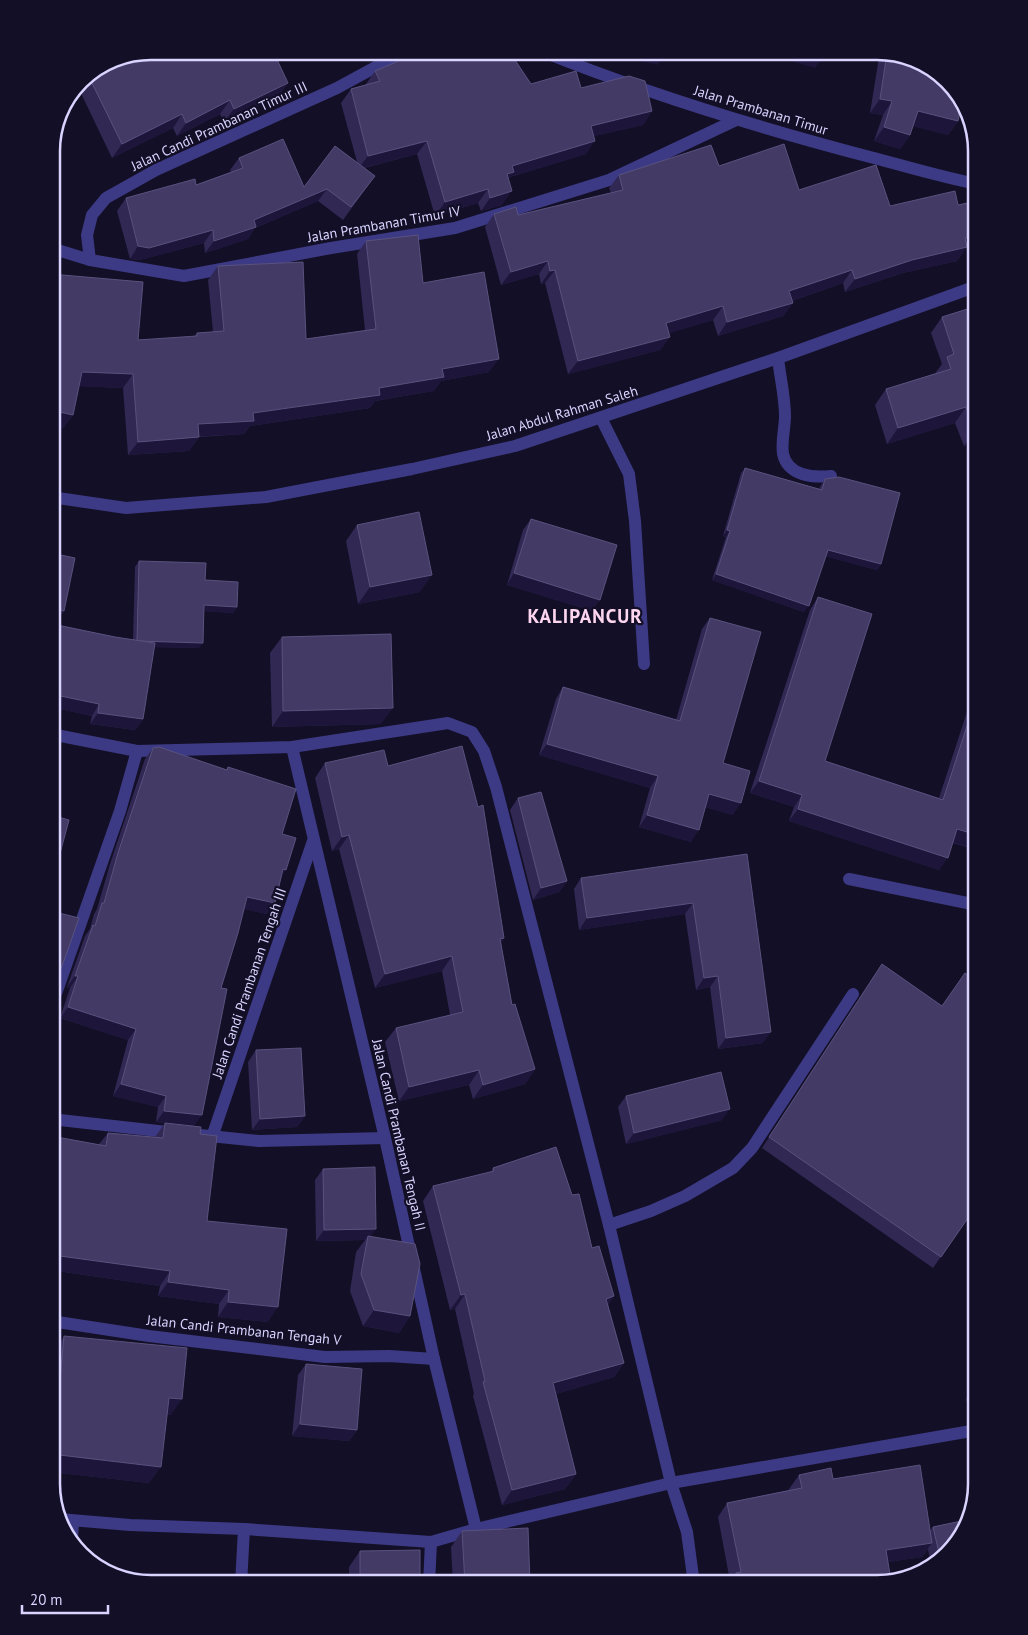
<svg xmlns="http://www.w3.org/2000/svg" width="1028" height="1635" viewBox="0 0 1028 1635" font-family="'PT Sans',sans-serif">
  <style>
    .lines { fill: none; stroke-linecap: round; stroke-linejoin: round }
    .minor { stroke: #3d3a85; stroke-width: 12 }
    .wall { fill: #312854 }
    .shaded-wall { fill: #1d163a }
    .building { fill: #433a66; stroke: #5a527e }
    .labels { text-anchor: middle; dominant-baseline: central; stroke-width: 4.5; stroke-linejoin: round; paint-order: stroke }
    .street-label { font-size: 14px; fill: #d9d4ff; stroke: #130f26 }
    .district-label { font-size: 19px; font-weight: bold; letter-spacing: 1px; fill: #ffd6f0; stroke: #130f26 }
    .rim { fill: none; stroke: #d9d4ff; stroke-width: 2.5 }
  </style>
  <rect width="100%" height="100%" fill="#130f26"/>
  <g class="lines">
    <!-- minor -->
    <g class="minor">
      <path d="M 541,51 C 648,94 759,128 870,157 C 905,166 941,177 977,184"/>
      <polyline points="51,248 90,260 184,276 331,248 455,228 609,180 736,120"/>
      <polyline points="90,260 87,235 92,215 106,198 156,170 337,88 405,51"/>
      <path d="M 778,358 C 780,377 785,397 785,416 C 785,428 781,442 783,454 C 788,476 813,478 831,476"/>
      <polyline points="601,418 629,474 635,521 644,664"/>
      <polyline points="51,497 126,508 266,497 412,469 515,446 778,358 977,286"/>
      <polyline points="51,734 137,751 292,747 448,723 472,732 484,751 496,787 609,1225 671,1483 687,1532 694,1584"/>
      <polyline points="292,747 385,1138 434,1359 476,1529"/>
      <polyline points="849,879 977,905"/>
      <polyline points="51,1008 120,811 137,751"/>
      <polyline points="51,1119 176,1133"/>
      <polyline points="200,1135 259,1141 385,1138"/>
      <polyline points="212,1137 313,841"/>
      <polyline points="609,1225 651,1211 685,1196 733,1168 752,1148 853,994"/>
      <polyline points="51,1321 149,1336 325,1357 389,1356 434,1359"/>
      <polyline points="59,1519 130,1525 244,1529 431,1542 476,1529 671,1483 977,1430"/>
      <polyline points="72,1540 73,1521"/>
      <polyline points="241,1584 244,1529"/>
      <polyline points="429,1584 431,1542"/>
    </g>
  </g>
  <!-- wall -->
  <g class="wall">
    <polygon points="421,51 509,51 531,84 581,88 652,111 643,125 594,136 586,154 510,177 508,180 502,205 481,211 478,203 435,216 417,154 364,168 375,176 343,220 318,201 255,228 248,239 205,253 204,243 140,260 130,259 117,211 126,198 196,185 231,172 230,170 239,158 304,187 357,162 341,103 351,89 366,85 366,84 375,71"/>
    <polygon points="880,51 884,51 932,68 958,121 948,135 913,126 910,135 900,149 874,141 883,115 870,113"/>
    <polygon points="113,59 288,83 278,97 224,122 220,114 177,136 173,128 112,158 77,85 81,80"/>
    <polygon points="719,166 799,190 890,206 965,249 957,261 903,273 845,292 843,283 792,301 793,303 783,316 718,336 713,320 669,333 670,337 660,350 568,374 545,283 541,284 539,274 501,285 485,227 494,214 518,215 611,193 609,188 619,175"/>
    <polygon points="366,241 423,283 489,372 441,381 434,391 375,401 370,408 250,426 244,434 199,437 189,451 128,455 123,388 79,386 73,415 63,428 51,426 51,274 138,340 194,336 197,333 213,332 208,280 218,266 306,339 365,330 357,254"/>
    <polygon points="977,306 977,441 964,446 955,423 887,444 875,405 886,389 936,373 936,372 942,364 931,333 942,317"/>
    <polygon points="745,468 819,489 821,485 825,479 881,564 877,570 825,556 804,612 712,580 726,537 723,536 741,473"/>
    <polygon points="531,519 592,611 507,585 523,530"/>
    <polygon points="357,525 420,592 358,604 346,541"/>
    <polygon points="51,553 64,611 55,624 115,637 133,640 135,567 139,561 205,580 237,607 233,613 204,611 199,648 154,647 143,719 135,730 90,724 92,716 51,707"/>
    <polygon points="818,597 825,761 939,798 977,681 977,850 953,843 939,870 789,821 794,807 750,793 810,610"/>
    <polygon points="710,618 723,763 733,815 705,807 691,842 639,827 650,788 539,755 556,699 563,687 676,720 702,629"/>
    <polygon points="282,637 381,724 272,727 270,653"/>
    <polygon points="153,748 226,770 228,767 282,834 280,878 267,914 244,909 221,988 194,1126 156,1122 158,1107 113,1096 128,1040 60,1018 70,988 67,987 85,936 90,929 94,914 97,909 110,864 145,759"/>
    <polygon points="325,763 388,766 504,938 501,943 512,1005 535,1069 525,1084 473,1099 469,1085 399,1101 385,1042 396,1028 450,1015 442,971 375,988 339,849 332,851 315,778"/>
    <polygon points="518,798 567,881 559,892 533,900 510,810"/>
    <polygon points="747,854 763,1043 718,1049 710,987 696,990 685,914 579,930 574,889 581,878"/>
    <polygon points="882,964 977,1205 933,1268 762,1148"/>
    <polygon points="256,1050 305,1116 297,1127 252,1130 248,1062"/>
    <polygon points="626,1096 722,1120 626,1144 618,1107"/>
    <polygon points="165,1123 200,1134 207,1221 268,1322 218,1317 219,1304 158,1296 160,1286 57,1271 99,1144 108,1133 155,1137"/>
    <polygon points="493,1168 572,1195 592,1248 614,1296 608,1305 624,1363 614,1377 556,1394 576,1474 565,1489 502,1505 473,1396 474,1394 455,1309 450,1310 423,1201 433,1186 490,1173"/>
    <polygon points="323,1169 371,1236 410,1316 399,1333 363,1326 350,1291 356,1252 365,1240 316,1241 315,1180"/>
    <polygon points="64,1336 171,1415 167,1415 149,1483 51,1472 51,1371 53,1353"/>
    <polygon points="306,1364 357,1430 349,1441 292,1436 298,1375"/>
    <polygon points="977,1387 977,1422 973,1422 966,1399 973,1388"/>
    <polygon points="799,1475 833,1479 930,1530 933,1527 960,1539 931,1565 928,1549 922,1557 888,1562 877,1584 728,1584 730,1581 718,1517 727,1503 789,1490 789,1489"/>
    <polygon points="462,1531 530,1584 453,1584 451,1547"/>
    <polygon points="360,1551 420,1584 349,1584 349,1567"/>
  </g>
  <!-- shaded-wall -->
  <g class="shaded-wall">
    <polygon points="626,51 695,51 689,61 664,55 657,65 623,56"/>
    <polygon points="762,51 805,51 823,57 815,68 761,52"/>
    <polygon points="288,83 278,97 224,122 234,109"/>
    <polygon points="880,99 892,101 883,115 870,113"/>
    <polygon points="230,100 220,114 177,136 186,123"/>
    <polygon points="652,111 643,125 582,139 591,126"/>
    <polygon points="918,111 958,121 948,135 908,125"/>
    <polygon points="182,114 173,128 112,158 122,144"/>
    <polygon points="884,127 910,135 900,149 874,141"/>
    <polygon points="427,141 417,154 358,169 368,156"/>
    <polygon points="595,141 586,154 510,177 505,185 497,188 512,166"/>
    <polygon points="327,189 318,201 255,228 248,239 205,253 214,241 254,220"/>
    <polygon points="488,189 478,203 435,216 445,202"/>
    <polygon points="512,191 502,205 481,211 490,198"/>
    <polygon points="213,230 204,243 140,260 130,259 138,246"/>
    <polygon points="977,236 977,247 965,249 957,261 903,273 845,292 855,279 965,238"/>
    <polygon points="548,261 539,274 501,285 511,272"/>
    <polygon points="555,270 545,283 541,284 550,271"/>
    <polygon points="852,270 843,283 780,305 789,291"/>
    <polygon points="793,303 783,316 718,336 727,322"/>
    <polygon points="723,306 713,320 657,337 666,323"/>
    <polygon points="670,337 660,350 568,374 578,361"/>
    <polygon points="499,359 489,372 441,381 434,391 375,401 370,408 250,426 244,434 188,437 198,424 379,388 442,369"/>
    <polygon points="82,372 133,374 123,388 72,386"/>
    <polygon points="966,407 955,423 887,444 898,428"/>
    <polygon points="51,410 73,415 63,428 51,426"/>
    <polygon points="977,429 977,441 964,446 975,430"/>
    <polygon points="199,437 189,451 128,455 138,442"/>
    <polygon points="727,530 730,531 726,537 723,536"/>
    <polygon points="828,550 881,564 877,570 824,556"/>
    <polygon points="514,573 600,600 592,611 507,585"/>
    <polygon points="716,574 809,606 804,612 712,580"/>
    <polygon points="432,575 420,592 358,604 370,587"/>
    <polygon points="204,605 237,607 233,613 200,611"/>
    <polygon points="51,608 64,611 53,627 52,624 51,625"/>
    <polygon points="137,641 203,643 199,648 133,647"/>
    <polygon points="51,694 99,704 92,716 51,707"/>
    <polygon points="393,708 381,724 272,727 283,711"/>
    <polygon points="98,713 143,719 135,730 90,724"/>
    <polygon points="547,744 658,776 650,788 539,755"/>
    <polygon points="759,781 802,795 794,807 750,793"/>
    <polygon points="709,794 741,803 733,815 701,806"/>
    <polygon points="798,809 948,858 939,870 789,821"/>
    <polygon points="647,815 699,830 691,842 639,827"/>
    <polygon points="957,829 977,835 977,850 949,841"/>
    <polygon points="349,835 339,849 332,851 342,837"/>
    <polygon points="283,869 286,870 278,881"/>
    <polygon points="567,881 559,892 533,900 541,888"/>
    <polygon points="247,897 275,903 267,914 239,908"/>
    <polygon points="693,903 685,914 579,930 587,918"/>
    <polygon points="504,938 494,952 500,939"/>
    <polygon points="452,956 442,971 375,988 385,974"/>
    <polygon points="51,966 61,969 51,982"/>
    <polygon points="75,976 78,976 70,988 67,987"/>
    <polygon points="718,976 710,987 696,990 704,978"/>
    <polygon points="68,1007 136,1029 128,1040 60,1018"/>
    <polygon points="771,1032 763,1043 718,1049 726,1038"/>
    <polygon points="535,1069 525,1084 473,1099 483,1085"/>
    <polygon points="479,1070 469,1085 399,1101 409,1087"/>
    <polygon points="121,1084 166,1096 158,1107 113,1096"/>
    <polygon points="730,1109 722,1120 626,1144 634,1133"/>
    <polygon points="164,1111 202,1115 194,1126 156,1122"/>
    <polygon points="305,1116 297,1127 252,1130 260,1119"/>
    <polygon points="376,1229 368,1240 368,1236 365,1240 316,1241 324,1230"/>
    <polygon points="60,1256 170,1271 160,1286 51,1270"/>
    <polygon points="168,1282 229,1290 219,1304 158,1296"/>
    <polygon points="465,1294 455,1309 450,1310 461,1295"/>
    <polygon points="614,1296 604,1311 606,1299"/>
    <polygon points="228,1302 278,1307 268,1322 218,1317"/>
    <polygon points="374,1310 410,1316 399,1333 363,1326"/>
    <polygon points="624,1363 614,1377 543,1398 553,1383"/>
    <polygon points="169,1398 182,1399 171,1415 158,1414"/>
    <polygon points="977,1417 977,1422 973,1422"/>
    <polygon points="300,1424 357,1430 349,1441 292,1436"/>
    <polygon points="51,1454 161,1467 149,1483 51,1472"/>
    <polygon points="576,1474 565,1489 502,1505 512,1490"/>
    <polygon points="932,1543 922,1557 876,1564 886,1550"/>
  </g>
  <!-- building -->
  <g class="building">
    <polygon points="151,51 273,51 288,83 234,109 230,100 186,123 182,114 122,144 88,75 113,59"/>
    <polygon points="422,51 509,51 531,84 576,71 581,88 629,76 645,81 652,111 591,126 595,141 512,166 514,172 507,174 512,191 490,198 488,189 445,202 427,141 368,156 351,89 380,81 375,71"/>
    <polygon points="805,51 825,51 823,57"/>
    <polygon points="887,53 932,68 962,102 958,121 918,111 910,135 884,127 892,101 880,99"/>
    <polygon points="283,139 304,187 335,146 375,176 351,207 327,189 254,220 256,227 214,241 213,230 149,248 138,246 126,198 195,179 196,185 243,168 239,158"/>
    <polygon points="784,144 799,190 876,165 890,206 955,191 958,205 977,201 977,236 965,238 967,247 912,260 855,279 852,270 789,291 793,303 727,322 723,306 666,323 670,337 578,361 555,270 550,271 548,261 511,272 494,214 516,207 518,215 623,190 619,175 711,145 719,166"/>
    <polygon points="418,235 423,283 484,272 499,359 442,369 444,377 379,388 380,395 253,413 254,421 198,424 199,437 138,442 133,374 82,372 73,415 51,410 51,274 143,282 138,340 197,336 197,333 224,331 218,266 303,262 306,339 376,329 366,241"/>
    <polygon points="977,306 977,429 975,430 966,407 898,428 886,389 951,369 947,357 954,354 942,317"/>
    <polygon points="745,468 822,490 825,479 839,477 900,493 881,564 828,550 809,606 716,574 730,531 727,530"/>
    <polygon points="419,512 432,575 370,587 357,525"/>
    <polygon points="531,519 617,545 600,600 514,573"/>
    <polygon points="51,553 75,558 64,611 51,608"/>
    <polygon points="139,561 206,563 205,580 238,582 237,607 204,605 203,643 137,641"/>
    <polygon points="818,597 872,614 825,761 943,800 977,695 977,835 957,829 948,858 798,809 802,795 759,781"/>
    <polygon points="710,618 761,632 723,763 750,771 741,803 709,794 699,830 647,815 658,776 547,744 563,687 680,721"/>
    <polygon points="52,624 115,637 155,643 143,719 98,713 99,704 51,694 51,627"/>
    <polygon points="391,634 393,708 283,711 282,637"/>
    <polygon points="462,746 478,807 483,805 504,938 500,939 512,1005 515,1004 535,1069 483,1085 479,1070 409,1087 396,1028 463,1012 452,956 385,974 349,835 342,837 325,763 384,750 388,766"/>
    <polygon points="159,747 227,770 228,767 296,789 282,834 296,838 286,870 283,869 275,903 247,897 238,933 221,988 227,989 202,1115 164,1111 166,1096 121,1084 136,1029 68,1007 78,976 75,976 93,925 95,926 102,903 104,903 118,853 153,748"/>
    <polygon points="541,792 567,881 541,888 518,798"/>
    <polygon points="51,815 69,820 58,861 60,862 51,889"/>
    <polygon points="747,854 771,1032 726,1038 718,976 704,978 693,903 587,918 581,878"/>
    <polygon points="51,911 79,918 61,969 51,966"/>
    <polygon points="882,964 942,1006 965,973 977,981 977,1205 941,1257 769,1137"/>
    <polygon points="301,1048 305,1116 260,1119 256,1050"/>
    <polygon points="721,1072 730,1109 634,1133 626,1096"/>
    <polygon points="165,1123 201,1127 200,1134 217,1136 207,1221 287,1229 278,1307 228,1302 229,1290 168,1282 170,1271 60,1256 54,1284 51,1283 51,1136 106,1146 108,1133 163,1138"/>
    <polygon points="556,1147 572,1195 579,1194 592,1248 599,1246 614,1296 606,1299 624,1363 553,1383 576,1474 512,1490 483,1382 485,1381 465,1294 461,1295 433,1186 494,1171 493,1168"/>
    <polygon points="375,1167 376,1229 324,1230 323,1169"/>
    <polygon points="368,1236 415,1244 420,1264 410,1316 374,1310 361,1274"/>
    <polygon points="64,1336 187,1348 182,1399 169,1398 161,1467 51,1454 51,1401 58,1401"/>
    <polygon points="306,1364 362,1369 357,1430 300,1424"/>
    <polygon points="977,1387 977,1401 973,1388"/>
    <polygon points="920,1465 932,1543 886,1550 891,1581 877,1584 737,1584 736,1573 741,1572 727,1503 802,1488 799,1475 831,1468 833,1479"/>
    <polygon points="966,1520 960,1539 940,1557 933,1527"/>
    <polygon points="528,1528 530,1584 465,1584 462,1531"/>
    <polygon points="420,1550 420,1584 360,1584 360,1551"/>
  </g>
  <g class="labels">
    <!-- street labels -->
    <g class="street-label">
      <text transform="translate(761 110) rotate(17)">Jalan Prambanan Timur</text>
      <text transform="translate(219 126) rotate(-25)">Jalan Candi Prambanan Timur III</text>
      <text transform="translate(384 224) rotate(-10)">Jalan Prambanan Timur IV</text>
      <text transform="translate(562 413) rotate(-17)">Jalan Abdul Rahman Saleh</text>
      <text transform="translate(249 983) rotate(-71)">Jalan Candi Prambanan Tengah III</text>
      <text transform="translate(399 1135) rotate(77)">Jalan Candi Prambanan Tengah II</text>
      <text transform="translate(244 1330) rotate(6)">Jalan Candi Prambanan Tengah V</text>
    </g>
    <!-- district labels -->
    <g class="district-label">
      <text x="585" y="616">KALIPANCUR</text>
    </g>
  </g>
  <!-- crop -->
  <path d="M0 0H1028V1635H0ZM151 60H877A91 91 0 0 1 968 151V1484A91 91 0 0 1 877 1575H151A91 91 0 0 1 60 1484V151A91 91 0 0 1 151 60Z" fill="#130f26" fill-rule="evenodd"/>
  <path class="rim" d="M151 60H877A91 91 0 0 1 968 151V1484A91 91 0 0 1 877 1575H151A91 91 0 0 1 60 1484V151A91 91 0 0 1 151 60Z"/>
  <!-- scale -->
  <path d="M22 1605v8h86v-8" fill="none" stroke="#d9d4ff" stroke-width="2.5"/>
  <text x="30" y="1605" font-size="15" fill="#d9d4ff" stroke="#130f26" stroke-width="4" paint-order="stroke">20 m</text>
</svg>
